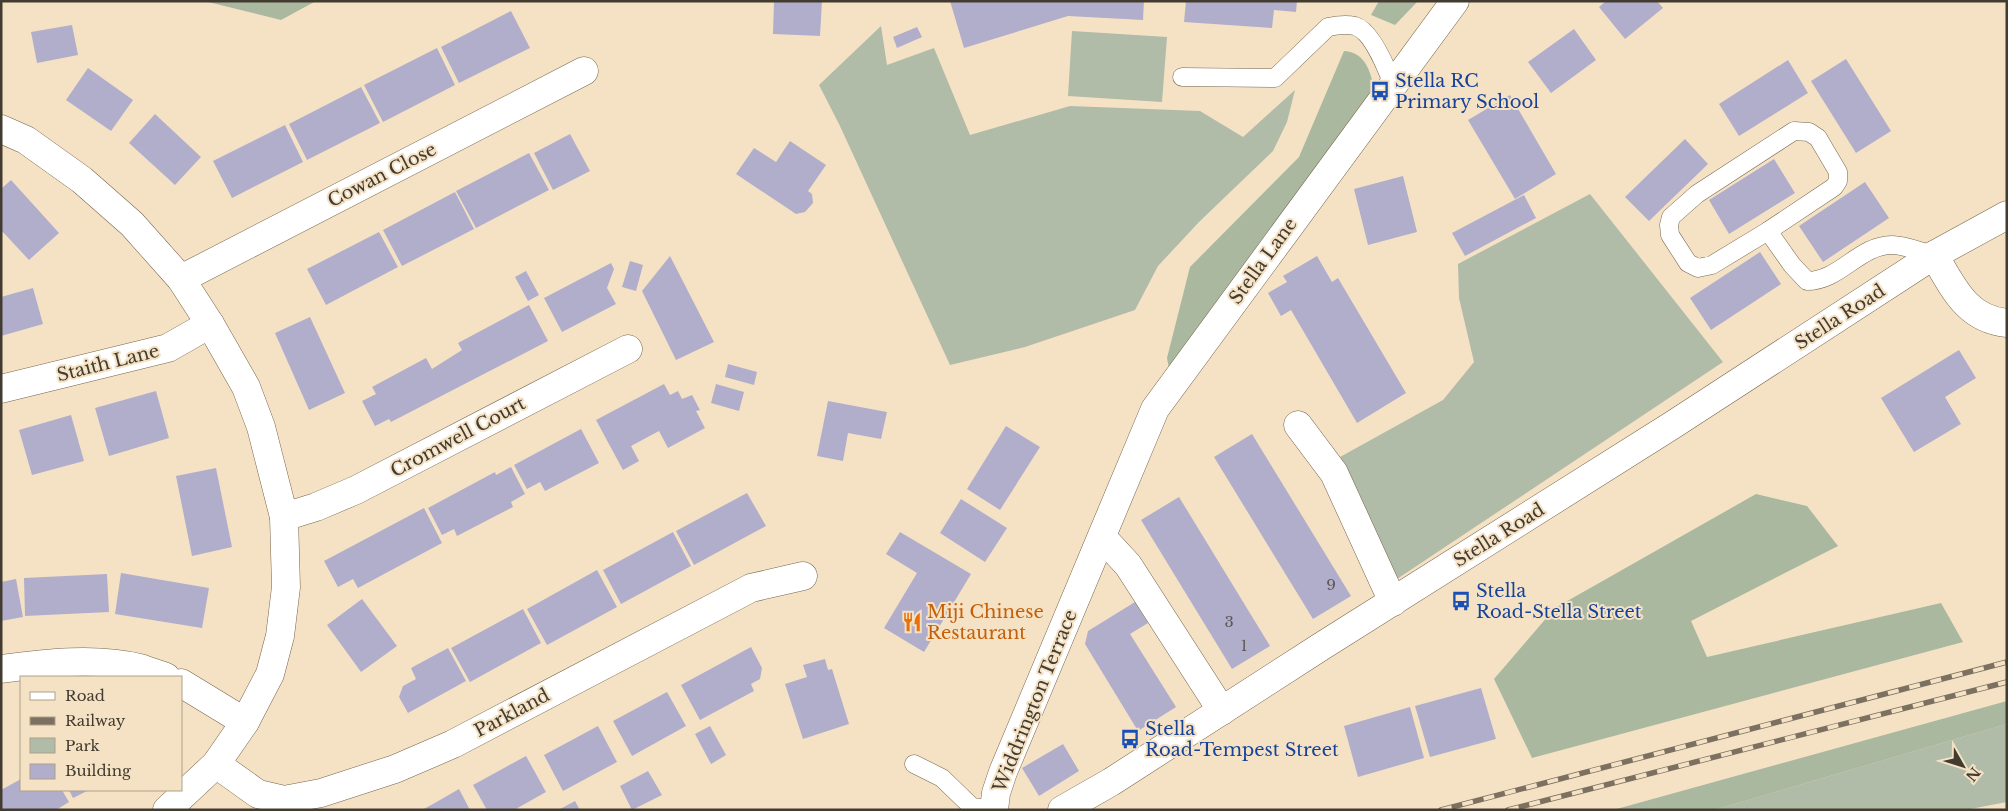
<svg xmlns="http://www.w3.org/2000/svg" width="2008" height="811" viewBox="0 0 2008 811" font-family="'Libre Baskerville',serif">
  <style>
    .green { fill: #b0bba8 }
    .forest { fill: #a9b89e }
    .building { fill: #b1aecc }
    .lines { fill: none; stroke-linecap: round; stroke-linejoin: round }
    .lane-casing { stroke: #76654b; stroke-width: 19 }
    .street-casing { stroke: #76654b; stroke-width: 29 }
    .secondary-casing { stroke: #76654b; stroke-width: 29 }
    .lane { stroke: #fff; stroke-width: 18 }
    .street { stroke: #fff; stroke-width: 28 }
    .secondary { stroke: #fff; stroke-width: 28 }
    .rail-casing { stroke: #7c7160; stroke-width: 5.5 }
    .rail { stroke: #f5e2c5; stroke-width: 4; stroke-dasharray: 11; stroke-linecap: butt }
    .labels { text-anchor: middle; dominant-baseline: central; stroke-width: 4; stroke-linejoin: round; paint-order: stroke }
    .number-label { font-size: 15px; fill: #5e5856 }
    .transit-label { font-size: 18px; fill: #164399; stroke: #f5e2c5; text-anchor: start }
    .street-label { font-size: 18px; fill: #423b2f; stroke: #f5e2c5 }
    .food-label { font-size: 18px; fill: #c56008; stroke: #f5e2c5; text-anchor: start }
  </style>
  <rect width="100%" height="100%" fill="#f5e2c5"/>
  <!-- green -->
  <g class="green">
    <polygon points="881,26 887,65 934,48 970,135 1070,106 1200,111 1243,137 1295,90 1287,122 1273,151 1199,222 1158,266 1135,310 1025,347 950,365 839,124 819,85"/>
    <polygon points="1072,31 1167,37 1162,102 1068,96"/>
    <polygon points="1590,194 1723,362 1397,579 1340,457 1443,400 1474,362 1459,298 1458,264"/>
    <polygon points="2007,724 2007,802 1965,810 1714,810"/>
  </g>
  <!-- forest -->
  <g class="forest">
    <polygon points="204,1 316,1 281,20"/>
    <polygon points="1379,1 1418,1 1395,25 1371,15"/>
    <path d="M 1344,51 C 1368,53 1370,74 1376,93 L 1170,374 L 1167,358 L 1190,267 L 1299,157 Z"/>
    <polygon points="1756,494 1807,506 1838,546 1691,621 1707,657 1941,603 1963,642 1532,758 1494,679 1555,608"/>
    <polygon points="2007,701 2007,724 1714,810 1613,810"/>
  </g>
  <!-- building -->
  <g class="building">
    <polygon points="774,1 822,1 820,36 773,34"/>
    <polygon points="950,1 1144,1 1143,20 1068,16 964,48"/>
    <polygon points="1186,1 1297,1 1296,12 1274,10 1272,28 1184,22"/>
    <polygon points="1606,1 1657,1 1663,8 1625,39 1599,7"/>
    <polygon points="511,11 530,48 459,83 441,47"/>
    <polygon points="72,25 78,55 37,63 31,32"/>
    <polygon points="917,27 922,37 897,48 893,37"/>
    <polygon points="1574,29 1596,60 1551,93 1528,62"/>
    <polygon points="437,48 455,85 383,122 364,85"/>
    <polygon points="1846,59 1891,131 1856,153 1811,81"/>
    <polygon points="1788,60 1808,93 1739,136 1719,104"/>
    <polygon points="88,68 133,100 111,131 66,100"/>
    <polygon points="361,87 380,123 307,160 289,124"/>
    <polygon points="1510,95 1556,174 1515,199 1468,120"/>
    <polygon points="155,114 201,157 175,185 129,143"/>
    <polygon points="285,125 303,162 232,198 213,161"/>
    <polygon points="570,134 590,171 553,190 534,153"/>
    <polygon points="1685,139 1708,164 1649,221 1625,197"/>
    <polygon points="790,141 826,165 808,191 812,194 813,203 805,212 796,214 736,174 754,148 776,162"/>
    <polygon points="529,153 549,190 476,228 456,191"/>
    <polygon points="1774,159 1795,193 1729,234 1709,200"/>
    <polygon points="1403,176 1417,232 1368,245 1354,189"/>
    <polygon points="11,180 59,233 29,260 1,230 1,189"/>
    <polygon points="1865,182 1889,218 1823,262 1799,226"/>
    <polygon points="455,192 474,229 402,266 383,230"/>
    <polygon points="1524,195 1536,218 1465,256 1452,233"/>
    <polygon points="379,232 398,267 326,305 307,269"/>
    <polygon points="1760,252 1781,284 1711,330 1690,298"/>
    <polygon points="670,256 714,342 676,360 642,291"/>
    <polygon points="1317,256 1332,282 1338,278 1406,393 1357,423 1291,310 1281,316 1268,293 1287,282 1283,276"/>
    <polygon points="630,261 643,265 636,291 622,287"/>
    <polygon points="611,263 614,269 607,288 616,304 562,332 544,298"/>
    <polygon points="526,271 539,295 528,301 515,277"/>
    <polygon points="33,288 43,324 1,336 1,297"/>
    <polygon points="529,305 548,341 391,422 389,419 375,426 362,401 376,394 372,387 426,358 432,369 462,350 458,343"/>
    <polygon points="310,317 345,393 309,410 275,333"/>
    <polygon points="1959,350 1976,378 1945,397 1961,424 1914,452 1881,398"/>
    <polygon points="728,364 757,372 754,385 725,377"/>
    <polygon points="664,384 670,395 678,391 682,399 692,395 700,410 696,411 705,428 668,448 659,431 631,446 639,461 623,470 596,420"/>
    <polygon points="716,384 744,392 739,411 711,403"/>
    <polygon points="156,391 169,438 109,456 95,408"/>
    <polygon points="828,401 887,412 881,439 848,433 843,461 817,456"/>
    <polygon points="71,415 84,461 32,475 19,430"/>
    <polygon points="1006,426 1040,447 1000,510 967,489"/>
    <polygon points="581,429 599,463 545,491 540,482 527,489 514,465"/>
    <polygon points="1252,434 1351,596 1313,619 1214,457"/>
    <polygon points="511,467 525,494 511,502 513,507 457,536 454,529 442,535 428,508 495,472 496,475"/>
    <polygon points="216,468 232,547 192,556 176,476"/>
    <polygon points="747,493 766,526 694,565 676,531"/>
    <polygon points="1179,497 1270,646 1232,669 1141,520"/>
    <polygon points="961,499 1007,528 985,562 940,533"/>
    <polygon points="424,508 442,543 358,588 353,579 338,587 324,561"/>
    <polygon points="673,532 691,566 621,604 603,570"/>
    <polygon points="900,532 971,574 924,652 884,628 917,573 886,554"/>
    <polygon points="597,570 617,607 547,645 527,609"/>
    <polygon points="121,573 209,588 202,628 115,614"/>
    <polygon points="107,574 109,612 25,616 24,578"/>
    <polygon points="16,579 23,617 1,621 1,582"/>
    <polygon points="362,599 397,646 361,672 327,625"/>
    <polygon points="1135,602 1148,623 1130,634 1176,707 1138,731 1085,644 1088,631"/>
    <polygon points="523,609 541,643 470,682 451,648"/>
    <polygon points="751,647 762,668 760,679 751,684 754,691 700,720 681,685"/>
    <polygon points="448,648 466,681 408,713 399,697 403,686 416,679 411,668"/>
    <polygon points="825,659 828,670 832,669 849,724 803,739 785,684 807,677 803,665"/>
    <polygon points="1481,688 1496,739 1430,757 1415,706"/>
    <polygon points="667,692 686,726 632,756 613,721"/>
    <polygon points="1410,707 1424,758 1358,777 1344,726"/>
    <polygon points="598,726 617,762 563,791 544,755"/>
    <polygon points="710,726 726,755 711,764 695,734"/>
    <polygon points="1063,744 1079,771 1039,796 1022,768"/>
    <polygon points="526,756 546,792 514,810 487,810 473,785"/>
    <polygon points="648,771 662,795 632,810 620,786"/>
    <polygon points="21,779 21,790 62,790 69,802 56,810 1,810 1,790"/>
    <polygon points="459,789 470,810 422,810 433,804"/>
    <polygon points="69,790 89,790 73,798"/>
    <polygon points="575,801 580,810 558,810 562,808"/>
  </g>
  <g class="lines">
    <defs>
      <g id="lane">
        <path d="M 1182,77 L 1275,78 L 1328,27 C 1337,25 1347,24 1355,26 C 1372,31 1387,69 1393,85"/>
        <polygon points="1794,131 1809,132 1818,138 1838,172 1838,181 1834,187 1768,231 1712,265 1698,268 1688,263 1670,235 1669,225 1671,217 1697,194"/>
        <path d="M 1768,231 L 1792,265 L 1807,281 C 1840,281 1859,245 1892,245 C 1905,245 1921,252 1934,255"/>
        <polyline points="914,764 942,778 972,807 994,809"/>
      </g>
      <g id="street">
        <polyline points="1,129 26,140 82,180 132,224 181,279 210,324 246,387 261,427 284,517 286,587 280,636 270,674 245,722 216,764 167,810"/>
        <polyline points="181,279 584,71"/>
        <polyline points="1,389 168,348 210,324"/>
        <polyline points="1298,425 1334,473 1393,602"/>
        <polyline points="284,517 316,507 356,490 628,349"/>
        <polyline points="1103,538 1128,565 1222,711"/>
        <path d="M 1,669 C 44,663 97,657 140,668 C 149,671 157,674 166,677"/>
        <polyline points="181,683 245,722"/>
        <polyline points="216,764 258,794 284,800 321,793 395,769 453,744 751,588 803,576"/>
        <polyline points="994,810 996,793 1003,772 1155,409 1455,1"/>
      </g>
      <g id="secondary">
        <path d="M 1934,255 C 1953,287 1966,319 2007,323"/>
        <polyline points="1062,810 1111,782 1322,646 1671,426 1934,255 2007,215"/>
      </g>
    </defs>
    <!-- lane casing -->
    <use href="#lane" class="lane-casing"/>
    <!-- street casing -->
    <use href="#street" class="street-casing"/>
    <!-- secondary casing -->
    <use href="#secondary" class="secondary-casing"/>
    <!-- lane -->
    <use href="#lane" class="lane"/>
    <!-- street -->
    <use href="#street" class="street"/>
    <!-- secondary -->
    <use href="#secondary" class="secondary"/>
    <defs>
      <g id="rail">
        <polyline points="1441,810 2007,662"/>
        <polyline points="1508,810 2007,682"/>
      </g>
    </defs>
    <!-- rail casing -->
    <use href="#rail" class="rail-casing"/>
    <!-- rail -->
    <use href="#rail" class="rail"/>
  </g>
  <!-- icons -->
  <defs>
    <symbol id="bus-bare" viewBox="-9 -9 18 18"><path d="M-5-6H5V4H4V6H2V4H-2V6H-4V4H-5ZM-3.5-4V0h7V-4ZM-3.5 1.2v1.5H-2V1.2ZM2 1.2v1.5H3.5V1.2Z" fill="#1a4fb4" stroke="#f5e2c5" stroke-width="2.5" paint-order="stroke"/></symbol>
    <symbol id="restaurant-bare" viewBox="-9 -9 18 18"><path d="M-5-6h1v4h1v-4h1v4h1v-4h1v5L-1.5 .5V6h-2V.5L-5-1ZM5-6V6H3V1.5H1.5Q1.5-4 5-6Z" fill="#e8710a" stroke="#f5e2c5" stroke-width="2.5" paint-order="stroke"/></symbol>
  </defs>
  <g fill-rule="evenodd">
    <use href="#bus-bare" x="1366" y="77" width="28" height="28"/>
    <use href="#bus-bare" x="1447" y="587" width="28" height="28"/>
    <use href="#restaurant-bare" x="898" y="608" width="28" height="28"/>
    <use href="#bus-bare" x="1116" y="725" width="28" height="28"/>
  </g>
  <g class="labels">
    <!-- number labels -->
    <g class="number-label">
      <text x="1331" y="584">9</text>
      <text x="1229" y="621">3</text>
      <text x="1244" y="645">1</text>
    </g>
    <!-- transit labels -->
    <g class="transit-label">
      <text x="1395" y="81">Stella RC<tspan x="1395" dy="21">Primary School</tspan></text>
      <text x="1476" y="591">Stella<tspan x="1476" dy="21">Road-Stella Street</tspan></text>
      <text x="1145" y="729">Stella<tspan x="1145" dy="21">Road-Tempest Street</tspan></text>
    </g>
    <!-- street labels -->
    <g class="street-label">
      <text transform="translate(382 175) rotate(-27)">Cowan Close</text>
      <text transform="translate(1263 261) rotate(-54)">Stella Lane</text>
      <text transform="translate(1840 317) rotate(-33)">Stella Road</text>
      <text transform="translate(108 363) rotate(-14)">Staith Lane</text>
      <text transform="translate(458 437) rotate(-28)">Cromwell Court</text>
      <text transform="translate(1499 535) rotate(-32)">Stella Road</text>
      <text transform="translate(1035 701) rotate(-68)">Widdrington Terrace</text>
      <text transform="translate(512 713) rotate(-28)">Parkland</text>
    </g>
    <!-- food labels -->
    <g class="food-label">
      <text x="927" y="612">Miji Chinese<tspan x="927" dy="21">Restaurant</tspan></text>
    </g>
  </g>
  <!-- border -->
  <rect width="2008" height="811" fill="none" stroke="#423b2f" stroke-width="5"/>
  <!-- legend -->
  <rect x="20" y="676" width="162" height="115" fill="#f5e2c5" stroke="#ad9f89"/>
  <rect x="30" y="692" width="25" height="8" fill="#ffffff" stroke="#ad9f89"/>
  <text x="65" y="701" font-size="15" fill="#423b2f">Road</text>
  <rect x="30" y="717" width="25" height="8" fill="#7c7160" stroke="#ad9f89"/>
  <text x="65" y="726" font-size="15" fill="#423b2f">Railway</text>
  <rect x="30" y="738" width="25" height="15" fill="#b0bba8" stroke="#ad9f89"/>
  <text x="65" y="751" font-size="15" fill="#423b2f">Park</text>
  <rect x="30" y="764" width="25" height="15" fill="#b1aecc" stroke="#ad9f89"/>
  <text x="65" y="776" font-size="15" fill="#423b2f">Building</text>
  <!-- north arrow -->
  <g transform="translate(1963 766) rotate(129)" stroke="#f5e2c5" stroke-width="4" paint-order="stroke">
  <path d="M0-4L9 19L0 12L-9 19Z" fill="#423b2f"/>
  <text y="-8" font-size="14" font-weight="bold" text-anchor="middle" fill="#423b2f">N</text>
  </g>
</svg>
